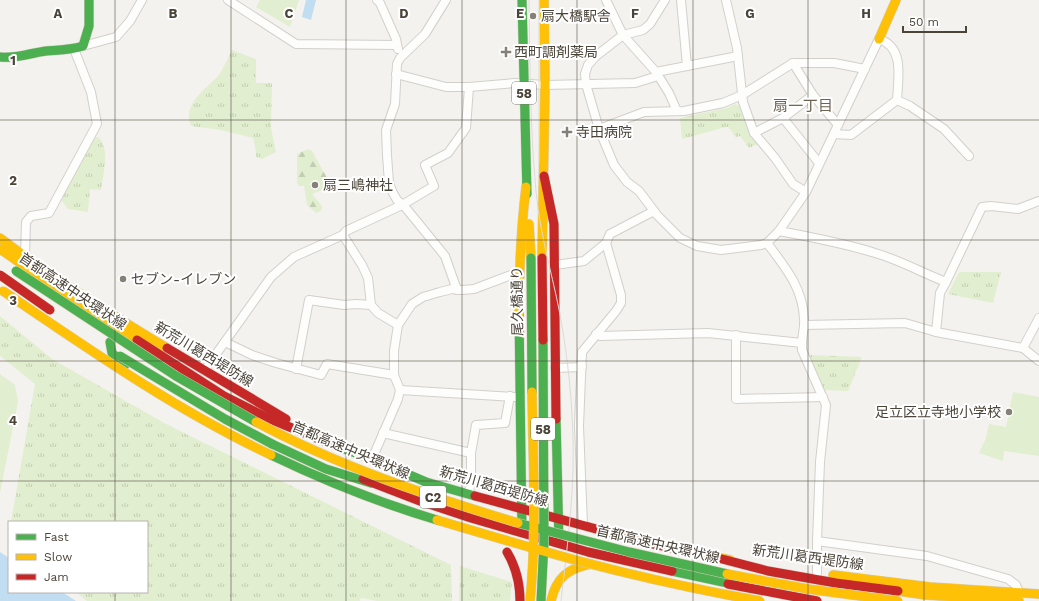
<svg xmlns="http://www.w3.org/2000/svg" width="1039" height="601" viewBox="0 0 1039 601" font-family="'Work Sans','Noto Sans JP',sans-serif">
  <style>
    .grass { fill: url(#grass-tufts) }
    .forest { fill: url(#forest-firs) }
    .pitch { fill: #e1eecf }
    .water { fill: #c0ddf1 }
    .lines { fill: none; stroke-linecap: round; stroke-linejoin: round }
    .street-casing { stroke: #d2d0cb; stroke-width: 10 }
    .fast-casing { stroke: #d3cfc5; stroke-width: 10 }
    .slow-casing { stroke: #d3cfc5; stroke-width: 10 }
    .jam-casing { stroke: #d3cfc5; stroke-width: 10 }
    .street { stroke: #fdfdfc; stroke-width: 8 }
    .fast { stroke: #4caf50; stroke-width: 9 }
    .slow { stroke: #ffc107; stroke-width: 9 }
    .jam { stroke: #c62828; stroke-width: 9 }
    .tram { stroke: #dbdbda; stroke-width: 1 }
    .fast-bridge-casing { stroke: #d6cebb; stroke-width: 10; stroke-linecap: butt }
    .slow-bridge-casing { stroke: #d6cebb; stroke-width: 10; stroke-linecap: butt }
    .jam-bridge-casing { stroke: #d6cebb; stroke-width: 10; stroke-linecap: butt }
    .fast-bridge { stroke: #4caf50; stroke-width: 9 }
    .slow-bridge { stroke: #ffc107; stroke-width: 9 }
    .jam-bridge { stroke: #c62828; stroke-width: 9 }
    .grid { fill: none; stroke: #4b4439; stroke-width: 1; stroke-opacity: 0.55 }
    .poi-dot { fill: #868178; stroke: #fff; stroke-width: 1.5 }
    .labels { text-anchor: middle; dominant-baseline: central; stroke-width: 4; stroke-linejoin: round; paint-order: stroke }
    .shield { fill: #fff; stroke: #817c74; stroke-width: 1 }
    .shield-label { font-size: 13px; font-weight: bold; fill: #4b4439 }
    .poi-label { font-size: 14px; fill: #4b4439; stroke: #fff; text-anchor: start }
    .street-label { font-size: 14px; fill: #4b4439; stroke: #fff }
    .neighbourhood-label { font-size: 15px; fill: #6e6250; stroke: #fff }
    .grid-label { font-size: 13px; text-anchor: middle; font-weight: bold; fill: #4b4439; stroke: #fff; stroke-width: 4; stroke-linejoin: round; paint-order: stroke }
  </style>
  <defs>
    <pattern id="grass-tufts" width="24" height="20" patternUnits="userSpaceOnUse"><rect width="24" height="20" fill="#e1eecf"/><path d="M3 7l-1-3M5 7V3M7 7l1-3M15 17l-1-3M17 17v-4M19 17l1-3" fill="none" stroke="#c3cdb2"/></pattern>
    <pattern id="forest-firs" width="22" height="20" patternUnits="userSpaceOnUse"><rect width="22" height="20" fill="#e1eecf"/><path d="M5 1l3.5 6h-7zM16 11l3.5 6h-7z" fill="#c3cdb2"/></pattern>
  </defs>
  <rect width="100%" height="100%" fill="#f4f2ee"/>
  <!-- grass -->
  <g class="grass">
    <path d="M 232,50 L 256,59 L 256,83 L 272,83 L 271,128 L 276,152 L 262,159 L 256,157 L 256,152 L 253,138 L 221,130 L 191,126 C 182,104 206,89 219,75 C 224,68 228,57 232,50 Z"/>
    <polygon points="735,104 739,106 750,136 758,144 749,148 740,136 736,137 728,127 726,127 682,139 680,118 727,108"/>
    <path d="M 98,137 C 111,150 103,173 101,190 L 90,189 L 88,212 L 68,209 L 61,200 L 94,138 Z"/>
    <polygon points="960,272 1001,272 993,303 948,294 958,274"/>
    <polygon points="0,316 52,359 166,424 451,565 452,601 377,601 361,598 360,601 87,601 76,592 147,592 147,522 11,522 35,384 0,356"/>
    <polygon points="809,355 862,357 848,391 824,390"/>
    <polygon points="460,566 512,582 510,601 459,601"/>
  </g>
  <!-- forest -->
  <polygon class="forest" points="308,149 312,151 331,185 327,188 312,194 322,206 321,211 316,213 307,205 304,186 299,186 297,183 297,154"/>
  <!-- pitch -->
  <g class="pitch">
    <polygon points="260,0 299,0 290,27 256,7"/>
    <polygon points="0,374 15,385 18,402 0,493"/>
    <polygon points="1013,392 1039,397 1039,456 1004,451 1003,461 979,453 986,438 989,424 1006,427"/>
  </g>
  <!-- water -->
  <g class="water">
    <polygon points="306,0 316,0 311,20 302,17"/>
    <polygon points="0,552 9,558 9,592 62,592 76,601 0,601"/>
  </g>
  <g class="lines">
    <defs>
      <g id="street">
        <polyline points="228,0 296,44 397,45"/>
        <polyline points="377,0 380,3 396,39 398,49"/>
        <polyline points="446,0 425,34 400,58 397,64 395,104 386,130 387,155 389,183 393,193 397,200 405,207 445,256 457,290"/>
        <polyline points="606,0 623,35 656,72 669,93 677,111"/>
        <polyline points="665,0 650,24 643,30 623,35 596,56 588,65 585,74 586,84 599,129 614,165 627,182 639,191 657,215 680,238 697,246 721,250 761,245 767,243"/>
        <polyline points="681,0 687,66"/>
        <polyline points="726,0 737,48 743,102 754,133 775,158 793,184 806,192"/>
        <polyline points="83,46 116,37 130,21 142,0"/>
        <polyline points="793,63 813,95 838,125"/>
        <polyline points="656,72 738,56"/>
        <polyline points="396,74 446,87 469,87 515,83 545,85 635,83 658,76"/>
        <polyline points="897,100 910,106 944,129 969,156"/>
        <polyline points="783,118 819,163"/>
        <polyline points="599,129 644,112 684,111 723,103 742,95 793,63 834,63 865,69"/>
        <polyline points="754,133 783,118 813,95"/>
        <path d="M 779,231 C 811,237 844,243 875,253 C 900,260 922,273 946,282"/>
        <polyline points="343,235 362,265 368,278 371,305 378,313 398,325"/>
        <polyline points="25,257 26,222 31,216 49,213 97,124 91,92 74,49"/>
        <polyline points="555,265 584,261 606,243 610,234 654,211"/>
        <polyline points="804,325 905,323 936,332 1023,348 1039,318"/>
        <polyline points="936,332 940,293 946,282 982,207 991,206 1018,209 1039,201"/>
        <polyline points="596,334 600,336 708,333 802,343 802,350 826,405 820,462 817,541 817,573"/>
        <polyline points="736,335 736,399 823,397"/>
        <polyline points="225,342 252,355 276,363 321,375 327,364 394,375"/>
        <path d="M 802,343 C 802,335 805,327 804,319 C 803,288 785,267 767,243 L 779,231 L 806,192 L 879,39 C 905,47 898,79 897,100 L 851,135 L 834,134"/>
        <polyline points="1023,348 1039,361"/>
        <polyline points="555,368 582,367"/>
        <polyline points="296,369 309,300 344,305 356,304 371,305"/>
        <polyline points="204,371 271,277 294,257 343,235 346,231 402,205 434,186 425,165 448,153 466,128 469,87"/>
        <polyline points="400,390 515,397"/>
        <polyline points="383,433 471,453"/>
        <polyline points="372,459 398,399 400,390 394,375 394,351 398,325 412,304 423,297 440,292 452,289 462,290 474,289 519,272"/>
        <polyline points="469,494 471,478 471,453 476,425 505,423 510,396"/>
        <polyline points="583,525 579,426 582,352 616,311 621,303 621,295 606,243"/>
        <polyline points="817,541 927,556 1008,579 1016,585 1020,594"/>
      </g>
      <g id="fast">
        <polyline points="522,0 527,194"/>
        <path d="M 0,57 C 16,59 30,53 46,51 C 59,50 71,50 83,46 L 89,26 L 89,0"/>
        <polyline points="519,313 522,532"/>
        <polyline points="110,342 112,353 125,365"/>
        <polyline points="556,419 559,543"/>
        <polyline points="323,439 331,444 372,459 426,482 475,496"/>
        <polyline points="272,444 326,469 371,483"/>
        <polyline points="672,571 737,585"/>
      </g>
      <g id="slow">
        <polyline points="879,39 896,0"/>
        <polyline points="529,224 531,258"/>
        <path d="M 0,238 C 53,278 110,314 167,348"/>
        <polyline points="0,249 46,281 137,340"/>
        <polyline points="542,258 545,85 544,0"/>
        <path d="M 519,313 C 519,270 521,229 526,187"/>
        <polyline points="677,549 730,560"/>
        <polyline points="833,575 930,587 1039,594"/>
        <polyline points="898,591 926,595 1019,601"/>
        <path d="M 551,601 C 556,578 568,568 591,564"/>
      </g>
      <g id="jam">
        <polyline points="544,176 554,224 556,419"/>
        <polyline points="137,340 224,396 270,419 331,444"/>
        <polyline points="167,348 286,419"/>
        <polyline points="363,479 420,501 471,518 588,552 672,571"/>
        <polyline points="475,496 644,542 677,549"/>
        <path d="M 507,552 C 516,567 520,583 520,601"/>
        <polyline points="722,559 768,571 836,583 898,591"/>
        <polyline points="728,584 817,601"/>
      </g>
    </defs>
    <!-- street casing -->
    <use href="#street" class="street-casing"/>
    <!-- fast casing -->
    <use href="#fast" class="fast-casing"/>
    <!-- slow casing -->
    <use href="#slow" class="slow-casing"/>
    <!-- jam casing -->
    <use href="#jam" class="jam-casing"/>
    <!-- street -->
    <use href="#street" class="street"/>
    <!-- fast -->
    <use href="#fast" class="fast"/>
    <!-- slow -->
    <use href="#slow" class="slow"/>
    <!-- jam -->
    <use href="#jam" class="jam"/>
    <!-- tram -->
    <g class="tram">
      <path d="M 529,0 C 530,64 530,128 536,191 C 540,239 556,285 563,332 C 570,376 574,422 573,468 C 572,512 566,557 561,601"/>
      <polyline points="539,162 539,0"/>
    </g>
    <defs>
      <g id="fast-bridge">
        <polyline points="531,258 532,392"/>
        <polyline points="16,271 176,376 256,422"/>
        <polyline points="120,356 225,419 272,444"/>
        <path d="M 271,455 C 325,481 380,503 437,520"/>
        <polyline points="518,523 629,552 727,574"/>
        <polyline points="541,601 544,542 543,340"/>
      </g>
      <g id="slow-bridge">
        <path d="M 3,291 C 90,350 176,410 271,455"/>
        <path d="M 256,422 C 340,467 428,496 518,523"/>
        <path d="M 437,520 C 484,534 531,548 579,561 C 639,577 699,590 760,601"/>
        <polyline points="727,574 808,589 898,601"/>
        <path d="M 530,601 C 537,532 533,461 532,392"/>
      </g>
      <g id="jam-bridge">
        <polyline points="542,258 543,340"/>
        <polyline points="0,275 50,310"/>
      </g>
    </defs>
    <!-- fast-bridge casing -->
    <use href="#fast-bridge" class="fast-bridge-casing"/>
    <!-- slow-bridge casing -->
    <use href="#slow-bridge" class="slow-bridge-casing"/>
    <!-- jam-bridge casing -->
    <use href="#jam-bridge" class="jam-bridge-casing"/>
    <!-- fast-bridge -->
    <use href="#fast-bridge" class="fast-bridge"/>
    <!-- slow-bridge -->
    <use href="#slow-bridge" class="slow-bridge"/>
    <!-- jam-bridge -->
    <use href="#jam-bridge" class="jam-bridge"/>
  </g>
  <!-- grid -->
  <path class="grid" d="M 115,0 L 115,522M 231,0 L 231,601M 346,0 L 346,601M 462,0 L 462,601M 577,0 L 577,601M 693,0 L 693,601M 808,0 L 808,601M 924,0 L 924,601M 0,120 L 1039,120M 0,240 L 1039,240M 0,361 L 1039,361M 0,481 L 1039,481M 115,592 L 115,601"/>
  <!-- markers -->
  <g class="poi-dot">
    <circle cx="533" cy="16" r="4"/>
    <path d="M504 46h4v4h4v4h-4v4h-4v-4h-4v-4h4z"/>
    <path d="M565 126h4v4h4v4h-4v4h-4v-4h-4v-4h4z"/>
    <circle cx="315" cy="185" r="4"/>
    <circle cx="123" cy="279" r="4"/>
    <circle cx="1009" cy="412" r="4"/>
  </g>
  <g class="labels">
    <!-- shield labels -->
    <g class="shield">
      <rect x="512" y="82" width="24" height="22" rx="3"/>
      <rect x="531" y="418" width="24" height="22" rx="3"/>
      <rect x="420" y="486" width="26" height="22" rx="3"/>
    </g>
    <g class="shield-label">
      <text x="524" y="93">58</text>
      <text x="543" y="429">58</text>
      <text x="433" y="497">C2</text>
    </g>
    <!-- poi labels -->
    <g class="poi-label">
      <text x="541" y="16">扇大橋駅舎</text>
      <text x="514" y="52">西町調剤薬局</text>
      <text x="576" y="132">寺田病院</text>
      <text x="323" y="185">扇三嶋神社</text>
      <text x="131" y="279">セブン-イレブン</text>
      <text x="1001" y="412" text-anchor="end">足立区立寺地小学校</text>
    </g>
    <!-- street labels -->
    <g class="street-label">
      <text transform="translate(73 291) rotate(34)">首都高速中央環状線</text>
      <text transform="translate(517 301) rotate(-91)">尾久橋通り</text>
      <text transform="translate(204 354) rotate(31)">新荒川葛西堤防線</text>
      <text transform="translate(351 450) rotate(23)">首都高速中央環状線</text>
      <text transform="translate(494 486) rotate(16)">新荒川葛西堤防線</text>
      <text transform="translate(658 544) rotate(13)">首都高速中央環状線</text>
      <text transform="translate(808 557) rotate(8)">新荒川葛西堤防線</text>
    </g>
    <!-- neighbourhood labels -->
    <g class="neighbourhood-label">
      <text x="803" y="106">扇一丁目</text>
    </g>
  </g>
  <g class="grid-label">
    <text x="58" y="18">A</text>
    <text x="173" y="18">B</text>
    <text x="289" y="18">C</text>
    <text x="404" y="18">D</text>
    <text x="520" y="18">E</text>
    <text x="635" y="18">F</text>
    <text x="750" y="18">G</text>
    <text x="866" y="18">H</text>
    <text x="13" y="65">1</text>
    <text x="13" y="185">2</text>
    <text x="13" y="305">3</text>
    <text x="13" y="425">4</text>
  </g>
  <!-- legend -->
  <rect x="8" y="521" width="140" height="72" fill="#ffffff" stroke="#b7b4b0"/>
  <rect x="16" y="534" width="20" height="6" fill="#4caf50" stroke="#b7b4b0"/>
  <text x="44" y="541" font-size="12" fill="#4b4439">Fast</text>
  <rect x="16" y="554" width="20" height="6" fill="#ffc107" stroke="#b7b4b0"/>
  <text x="44" y="561" font-size="12" fill="#4b4439">Slow</text>
  <rect x="16" y="574" width="20" height="6" fill="#c62828" stroke="#b7b4b0"/>
  <text x="44" y="581" font-size="12" fill="#4b4439">Jam</text>
  <!-- scale -->
  <path d="M903 26v6h63v-6" fill="none" stroke="#4b4439" stroke-width="2"/>
  <text x="909" y="26" font-size="12" fill="#4b4439" stroke="#ffffff" stroke-width="3" paint-order="stroke">50 m</text>
</svg>
